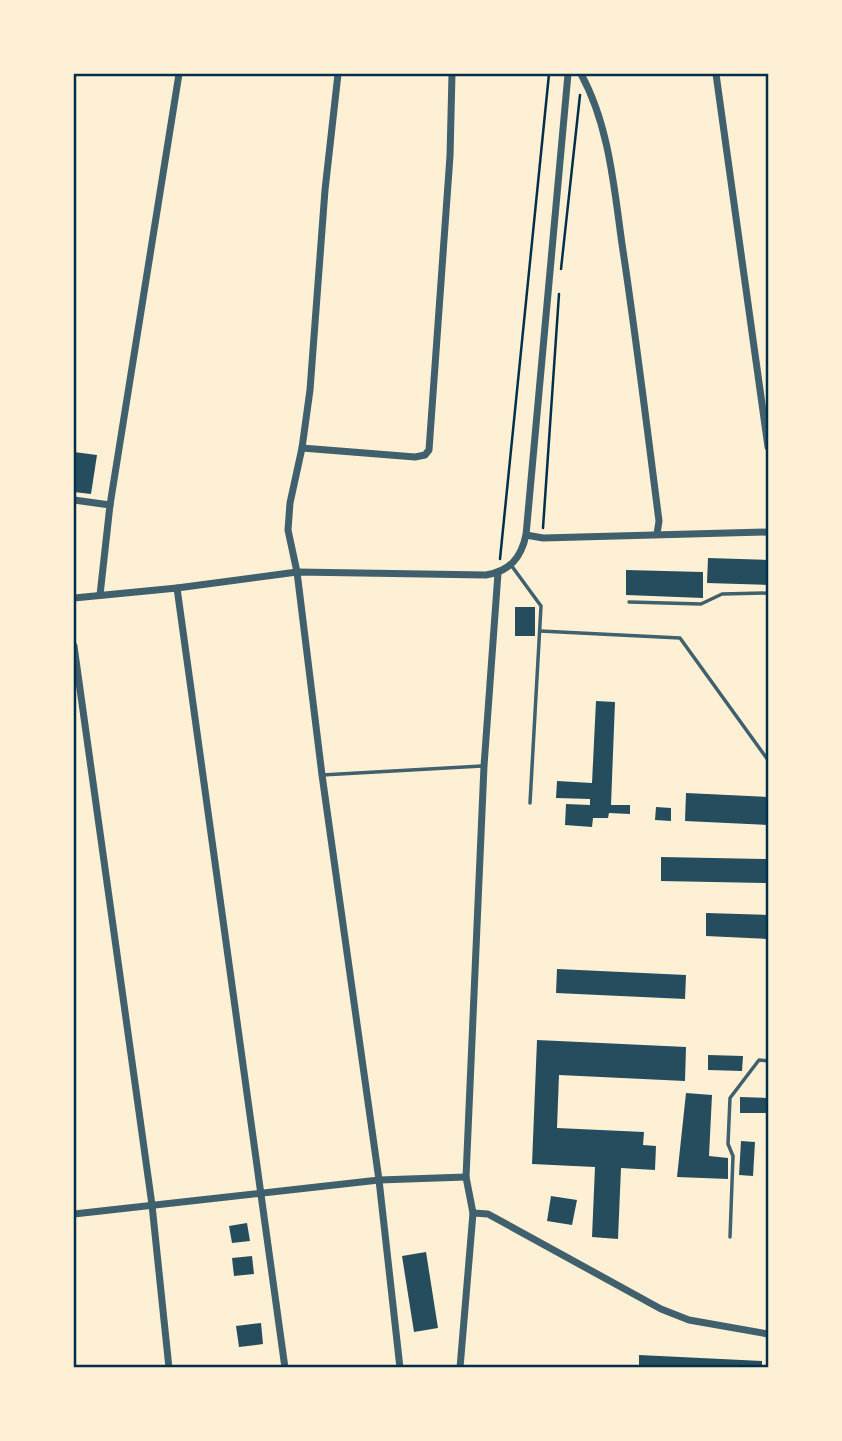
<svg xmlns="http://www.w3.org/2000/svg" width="842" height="1441" viewBox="0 0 842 1441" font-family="'Sofia Sans Condensed',sans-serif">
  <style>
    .building { fill: #264d5e }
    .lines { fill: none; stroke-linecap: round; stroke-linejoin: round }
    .path { stroke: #003049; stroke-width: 2.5 }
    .service { stroke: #3f606c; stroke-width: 3.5 }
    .minor { stroke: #3f606c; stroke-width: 7 }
    .neatline { fill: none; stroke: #003049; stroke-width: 2.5 }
  </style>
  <rect width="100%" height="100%" fill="#fdf0d5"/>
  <!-- building -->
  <g class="building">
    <polygon points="74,452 97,455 91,494 74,492"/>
    <polygon points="708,558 768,560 768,585 707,583"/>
    <polygon points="626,570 703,572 703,598 626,595"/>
    <rect x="515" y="607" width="20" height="29"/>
    <polygon points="596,701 615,702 611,805 630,805 630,814 609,813 608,818 593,818 592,827 565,825 566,804 590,805 590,799 556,798 557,781 592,783"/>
    <polygon points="686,793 768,797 768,825 685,821"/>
    <polygon points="656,807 671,808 671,821 655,820"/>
    <polygon points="661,857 768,859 768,883 661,881"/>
    <polygon points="706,913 768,915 768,939 706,936"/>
    <polygon points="557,969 686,975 685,999 556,993"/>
    <polygon points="537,1040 686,1047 685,1081 559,1075 557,1128 644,1132 643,1145 656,1146 655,1170 621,1168 618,1239 592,1237 595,1167 532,1164"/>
    <polygon points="708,1055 743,1056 742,1071 708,1070"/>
    <polygon points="686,1093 712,1095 709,1156 728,1158 728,1179 677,1177"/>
    <polygon points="740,1097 768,1098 768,1113 740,1113"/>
    <polygon points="741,1141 755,1142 753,1176 739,1175"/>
    <polygon points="551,1196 577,1200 572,1225 547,1221"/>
    <polygon points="247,1223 250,1241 232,1243 229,1226"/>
    <polygon points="426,1252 438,1328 414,1332 402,1256"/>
    <polygon points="252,1256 254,1274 234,1276 232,1258"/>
    <polygon points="261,1323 263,1344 239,1347 236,1326"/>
    <polygon points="639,1355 762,1361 762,1368 639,1368"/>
  </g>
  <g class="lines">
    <!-- path -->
    <g class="path">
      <polyline points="561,269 580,95"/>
      <polyline points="543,528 559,294"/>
      <polyline points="500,559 549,74"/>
    </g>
    <!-- service -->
    <g class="service">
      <polyline points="511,565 541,606 530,803"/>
      <polyline points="629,602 701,604 722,594 768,593"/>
      <polyline points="540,631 680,638 768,760"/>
      <polyline points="322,775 482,766"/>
      <polyline points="730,1237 733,1156 728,1144 730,1098 759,1060 768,1061"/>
    </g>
    <!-- minor -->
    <g class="minor">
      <polyline points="338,74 325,190 310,390 302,448 290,503 288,530 297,572 322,775 379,1180 400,1368"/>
      <path d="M 581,74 C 609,125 614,187 622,244 C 636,336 647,428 659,521 L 657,534"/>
      <polyline points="716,74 768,447"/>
      <polyline points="302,448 415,457 425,455 429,450 450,156 452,74"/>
      <polyline points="74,500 110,505"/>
      <polyline points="526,535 543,538 768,532"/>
      <polyline points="177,588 285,1368"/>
      <polyline points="100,595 110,505 179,74"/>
      <path d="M 74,598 L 177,588 L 297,572 L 486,575 C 510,571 521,558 526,535 L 568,74"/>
      <polyline points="74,646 152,1205 169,1368"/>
      <polyline points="473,1213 488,1214 661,1309 689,1320 768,1334"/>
      <polyline points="74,1214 379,1180 466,1177"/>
      <polyline points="460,1368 473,1213 466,1177 484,766 498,573"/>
    </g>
  </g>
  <!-- border -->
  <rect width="842" height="1441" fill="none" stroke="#fdf0d5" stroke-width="150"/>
  <rect x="75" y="75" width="692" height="1291" class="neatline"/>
</svg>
